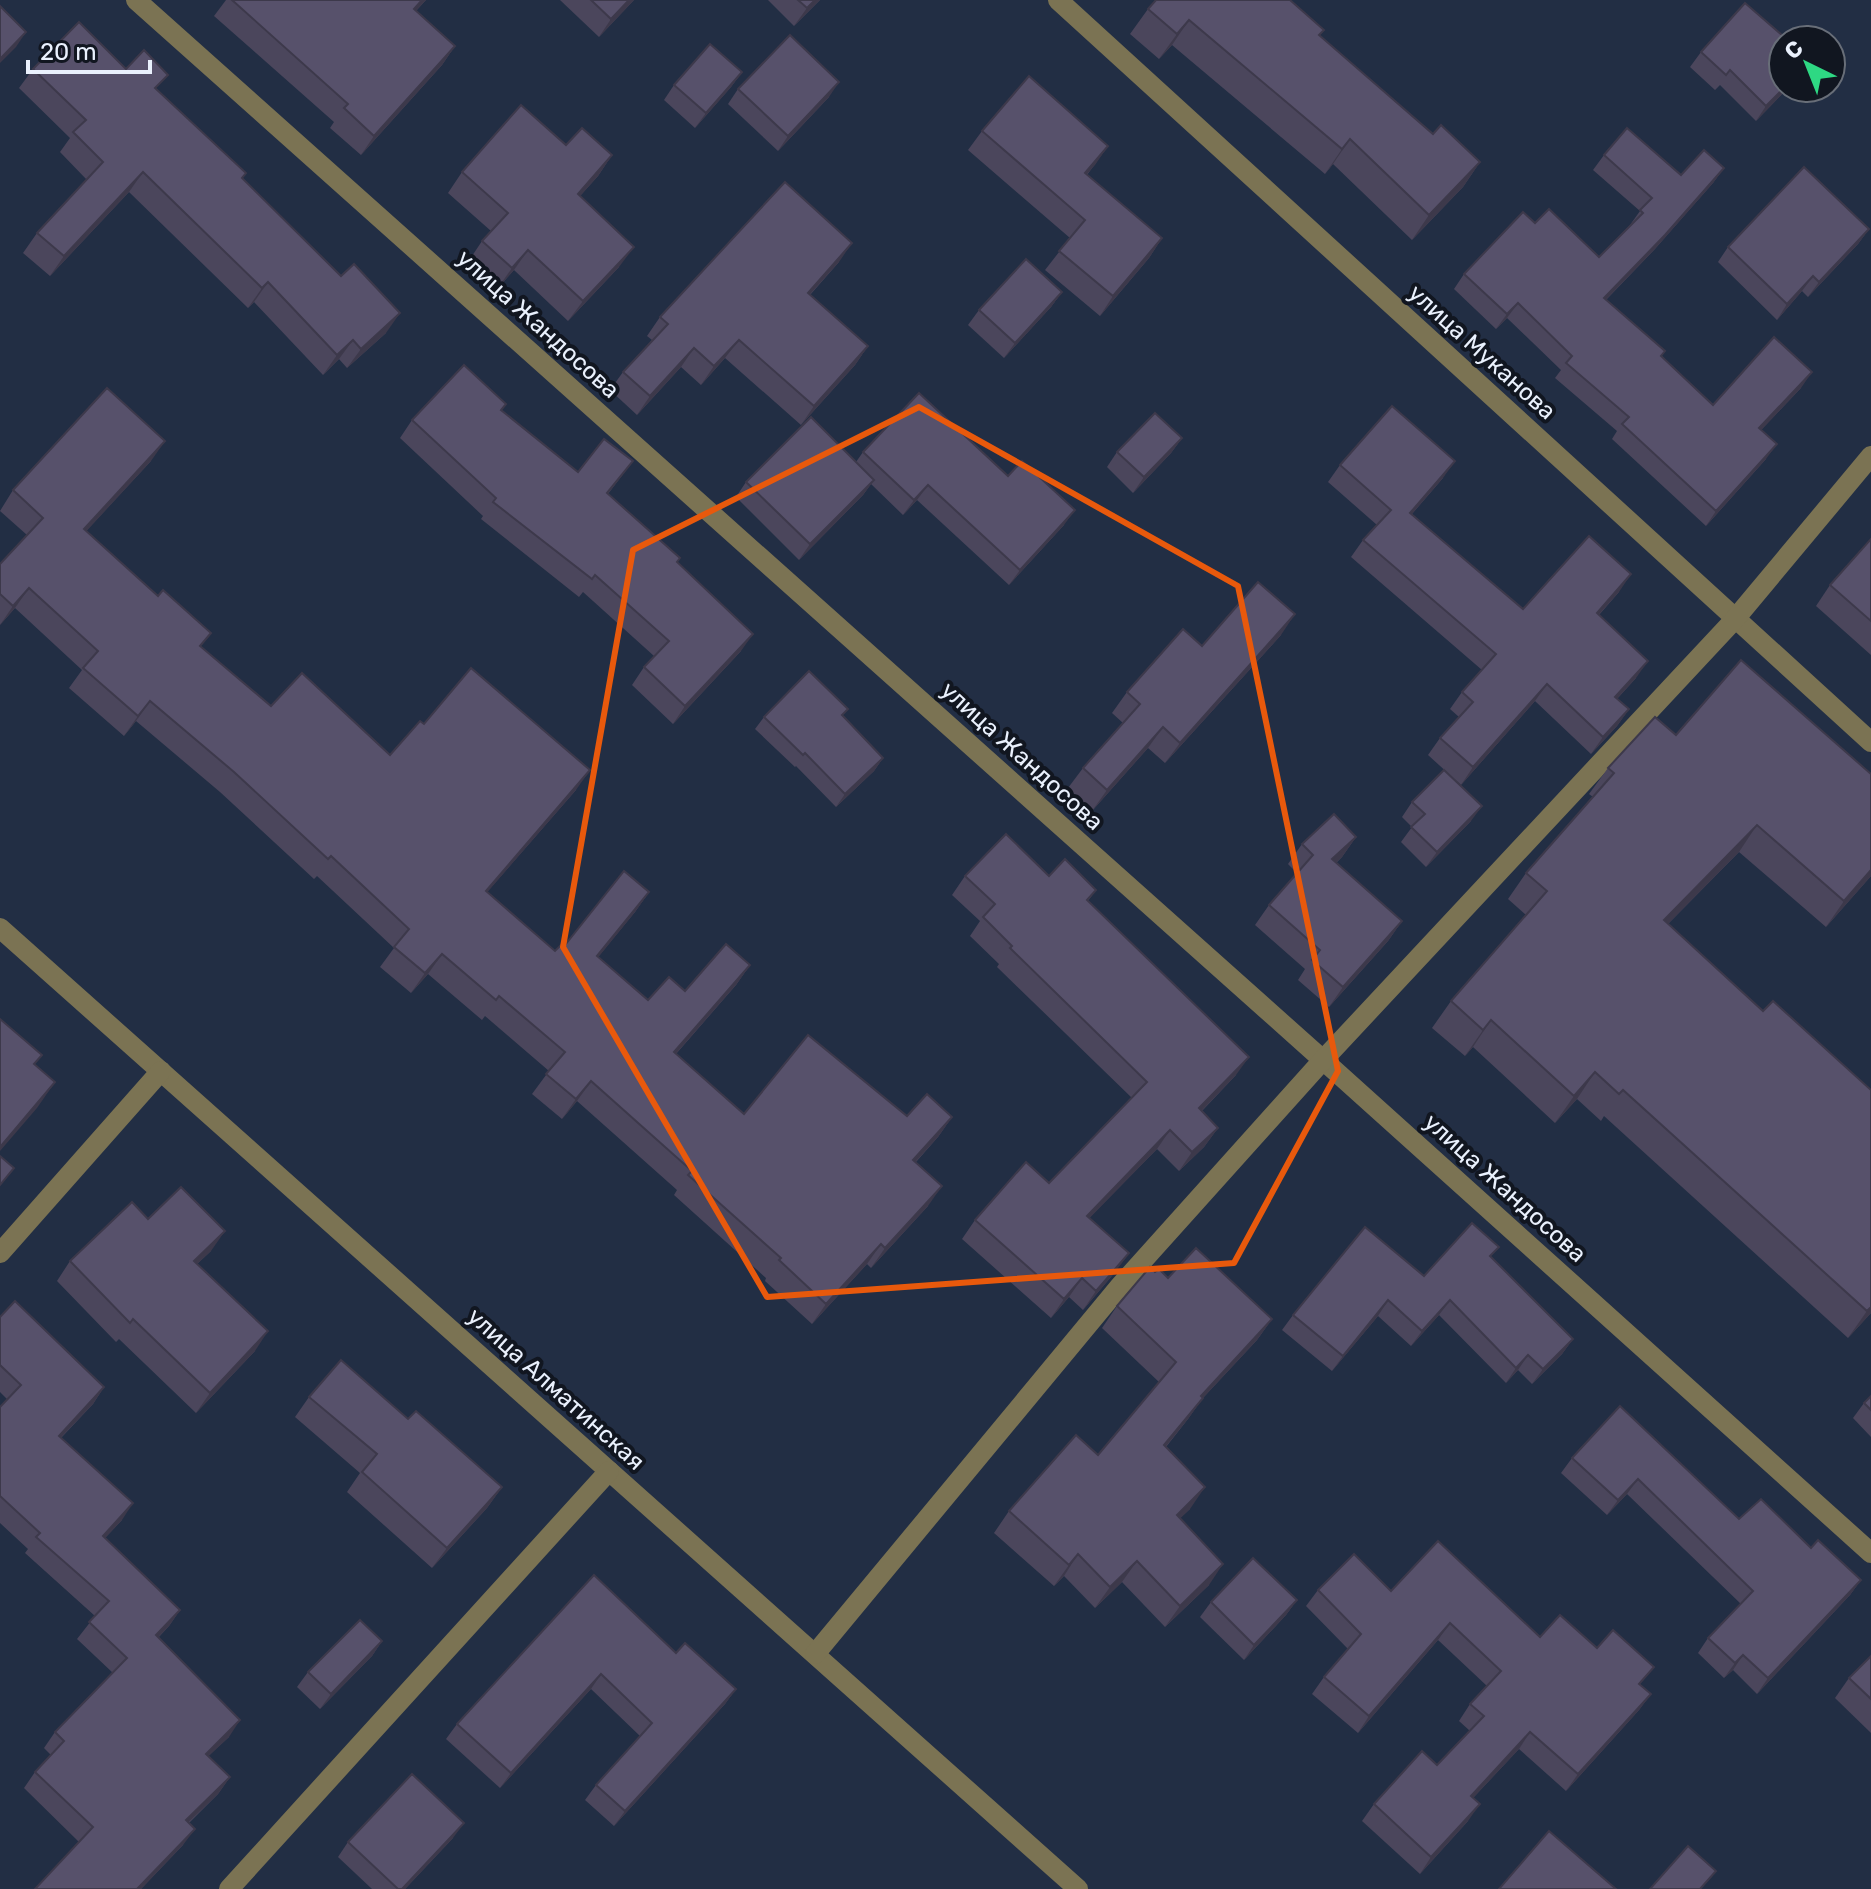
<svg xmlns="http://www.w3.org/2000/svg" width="1871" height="1889" viewBox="0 0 1871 1889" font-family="Rubik,sans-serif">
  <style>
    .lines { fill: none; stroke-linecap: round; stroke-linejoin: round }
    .minor { stroke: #7b7353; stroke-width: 20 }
    .wall { fill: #4b465c }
    .shaded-wall { fill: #3d394b }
    .building { fill: #57516b; stroke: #3d394b; stroke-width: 2 }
    .marked { fill: none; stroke: #e8590c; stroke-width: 6; stroke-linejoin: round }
    .labels { text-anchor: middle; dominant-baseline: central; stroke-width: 8; stroke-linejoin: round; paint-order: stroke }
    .street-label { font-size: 24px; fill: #eaf1fd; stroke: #111620 }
  </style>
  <rect width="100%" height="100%" fill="#222e44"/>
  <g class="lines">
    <!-- minor -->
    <g class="minor">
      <polyline points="136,0 1323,1060 1871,1553"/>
      <polyline points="1058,0 1871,742"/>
      <polyline points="0,928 1078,1889"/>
      <polyline points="0,1253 161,1071"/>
      <polyline points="815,1654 1120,1286 1323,1060 1735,619 1871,456"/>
      <polyline points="229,1889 609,1471"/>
    </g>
  </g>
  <!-- wall -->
  <g class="wall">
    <polygon points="226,0 426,0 416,11 455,46 442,65 361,155 330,128 334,122 214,16"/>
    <polygon points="560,0 634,0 599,37"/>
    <polygon points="768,0 820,0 794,26"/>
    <polygon points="1148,9 1320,36 1433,134 1480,162 1463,187 1412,240 1333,164 1325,174 1172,45 1159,59 1130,34"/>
    <polygon points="1701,52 1783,88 1788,88 1756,121 1720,85 1715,90 1690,67"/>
    <polygon points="33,69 126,69 158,90 242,179 386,333 347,368 339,359 323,375 254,302 248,308 129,192 50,276 23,253 37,233 87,180 60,152 70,138 19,88"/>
    <polygon points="742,72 731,87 695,128 664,100 674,85"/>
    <polygon points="738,89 829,97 778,151 728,104"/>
    <polygon points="982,131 1108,146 1087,175 1162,238 1149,258 1100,316 1045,270 1070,238 968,150"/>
    <polygon points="566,145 612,155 598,176 580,196 619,267 568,321 514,270 498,288 468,262 482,241 491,231 448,193 462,172"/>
    <polygon points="1604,155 1681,175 1724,168 1713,183 1654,250 1606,300 1662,356 1713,405 1801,388 1761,430 1766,459 1706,526 1612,439 1617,431 1555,378 1561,370 1507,318 1496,329 1454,289 1464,274 1535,223 1599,257 1630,225 1640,211 1593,170"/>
    <polygon points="1869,229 1858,244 1808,297 1802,291 1777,320 1718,262 1728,247"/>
    <polygon points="839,262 810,295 868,346 855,365 801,425 725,358 701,385 681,367 637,415 610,390 623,372 652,340 647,336 660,317"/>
    <polygon points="1062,292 1051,307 1004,358 968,325 979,310"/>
    <polygon points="502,411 578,472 633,461 608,494 677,562 741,651 673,724 632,685 644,667 654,656 583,592 579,597 481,519 483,516 400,438 412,420"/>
    <polygon points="1182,438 1171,453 1133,493 1107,467 1117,452"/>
    <polygon points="863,452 1008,476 1064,525 1009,585 917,500 903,515 871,484 863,495 799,560 736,497 746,482 856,462"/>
    <polygon points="151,461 86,531 201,647 271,706 390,755 424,724 576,790 487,892 555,951 649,892 635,912 598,957 648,1000 685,991 750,965 736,985 676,1054 744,1114 952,1117 938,1137 916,1162 928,1206 871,1268 867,1264 812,1324 765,1281 766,1278 674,1195 677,1190 577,1101 562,1119 532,1094 549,1071 485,1016 482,1020 428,974 411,993 380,967 394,948 317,876 314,879 220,792 136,721 124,736 69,688 82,670 15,608 0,625 0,564 27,535 0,511 13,490"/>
    <polygon points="1340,465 1443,478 1412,514 1523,609 1619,592 1599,615 1636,678 1617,699 1629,709 1617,726 1591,754 1535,701 1461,785 1428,755 1440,738 1459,717 1450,709 1462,692 1482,670 1351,557 1363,540 1377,525 1328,482"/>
    <polygon points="1871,539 1871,655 1816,606 1830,585"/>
    <polygon points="1281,635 1165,763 1148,748 1092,811 1068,788 1083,768 1123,723 1112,713 1127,692 1202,646"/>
    <polygon points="843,716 883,758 874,771 836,807 796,766 795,767 755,729 764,717"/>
    <polygon points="1676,735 1871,774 1871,876 1826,927 1739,852 1668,924 1763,1011 1871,1090 1871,1313 1848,1338 1604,1116 1601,1121 1577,1099 1555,1123 1473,1047 1465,1056 1432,1028 1451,1001 1526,915 1508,899 1526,873 1593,797 1589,794 1608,768"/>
    <polygon points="1412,802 1471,821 1426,867 1401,842 1412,827 1402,817"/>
    <polygon points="1356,837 1342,857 1336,863 1402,921 1388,941 1329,1007 1298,980 1305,969 1255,925 1269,905 1297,873 1288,864 1302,844"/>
    <polygon points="965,876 1049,876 1096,890 1088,901 1236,1075 1202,1111 1218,1128 1204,1147 1179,1171 1157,1149 1089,1218 1116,1271 1083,1310 1069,1297 1051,1318 962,1239 975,1220 1049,1183 1132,1098 997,967 999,964 970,936 980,921 952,895"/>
    <polygon points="148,1219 211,1251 197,1264 255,1351 196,1413 119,1339 116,1342 57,1281 70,1261"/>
    <polygon points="1491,1258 1573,1339 1562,1354 1532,1384 1518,1370 1506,1383 1439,1315 1411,1346 1378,1316 1332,1371 1282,1330 1293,1315"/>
    <polygon points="1155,1272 1272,1319 1257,1340 1202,1399 1188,1419 1166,1447 1190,1509 1180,1518 1209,1585 1165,1627 1122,1582 1095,1608 1064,1576 1054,1586 994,1533 1009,1511 1098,1455 1159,1382 1102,1328 1117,1306"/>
    <polygon points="0,1317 104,1387 93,1404 61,1438 122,1520 105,1538 180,1610 169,1626 158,1638 229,1737 208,1756 230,1777 218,1794 189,1823 183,1845 141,1889 35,1889 79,1842 24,1788 35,1772 51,1755 44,1748 55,1732 113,1673 77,1639 95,1616 25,1553 28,1549 0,1523 0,1407 7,1399 0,1392"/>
    <polygon points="1871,1396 1871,1437 1853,1418 1864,1403"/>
    <polygon points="309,1397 502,1487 487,1508 432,1568 347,1492 360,1473 295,1417"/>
    <polygon points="1620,1406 1739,1519 1811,1548 1861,1580 1850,1595 1757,1694 1733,1670 1724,1678 1698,1653 1708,1638 1741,1604 1627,1494 1607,1515 1561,1473 1572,1458"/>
    <polygon points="594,1575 676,1653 736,1689 725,1704 614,1826 585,1800 596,1785 640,1736 591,1689 500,1788 446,1739 457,1724"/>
    <polygon points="1318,1590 1391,1591 1540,1637 1597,1648 1651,1694 1639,1710 1566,1791 1519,1749 1473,1798 1468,1821 1420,1874 1362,1821 1374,1804 1437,1765 1470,1731 1459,1721 1470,1704 1487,1686 1438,1640 1358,1733 1312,1694 1324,1677 1348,1649 1306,1606"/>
    <polygon points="1297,1600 1286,1615 1244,1660 1200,1617 1211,1602"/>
    <polygon points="382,1641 372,1656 320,1709 297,1687 308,1672"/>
    <polygon points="1871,1656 1871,1733 1835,1698 1849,1678"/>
    <polygon points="453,1838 405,1889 372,1889 338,1857 348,1842"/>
  </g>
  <!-- shaded-wall -->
  <g class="shaded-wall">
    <polygon points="422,0 426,0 400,28 414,9"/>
    <polygon points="629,0 634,0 599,37 611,19"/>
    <polygon points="815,0 820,0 794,26 807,8"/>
    <polygon points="1189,20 1172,45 1159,59 1177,34"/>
    <polygon points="26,32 16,47 0,63 0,59"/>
    <polygon points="455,46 442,65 361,155 374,136"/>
    <polygon points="742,72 731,87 695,128 706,113"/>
    <polygon points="839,82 829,97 778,151 788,136"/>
    <polygon points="1784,88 1788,88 1756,121 1766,106"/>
    <polygon points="1350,139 1333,164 1325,174 1342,149"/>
    <polygon points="1108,146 1095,165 1071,192 1085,173"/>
    <polygon points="612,155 598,176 564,214 578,194"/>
    <polygon points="1480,162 1463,187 1412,240 1429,215"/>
    <polygon points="1724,168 1713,183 1654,250 1593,313 1604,298"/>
    <polygon points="143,172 129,192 50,276 64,256"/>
    <polygon points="1869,229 1858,244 1808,297 1819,282"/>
    <polygon points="1162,238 1149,258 1100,316 1113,296"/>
    <polygon points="852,243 839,262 794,312 808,293"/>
    <polygon points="634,247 619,267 568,321 583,301"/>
    <polygon points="528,250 514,270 498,288 512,268"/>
    <polygon points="1813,276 1802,291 1777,320 1787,304"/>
    <polygon points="268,282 254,302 248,308 262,288"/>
    <polygon points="1062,292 1051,307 1004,358 1015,343"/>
    <polygon points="1518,303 1507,318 1496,329 1507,314"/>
    <polygon points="400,313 386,333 347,368 361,349"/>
    <polygon points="353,340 339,359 323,375 337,355"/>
    <polygon points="739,340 725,358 701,385 714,366"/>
    <polygon points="868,346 855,365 801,425 814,406"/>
    <polygon points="694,348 681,367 637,415 650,396"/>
    <polygon points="1812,372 1801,388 1749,443 1759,428"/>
    <polygon points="1182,438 1171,453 1133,493 1144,477"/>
    <polygon points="165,441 151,461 70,549 84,529"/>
    <polygon points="1777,444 1766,459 1706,526 1716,511"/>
    <polygon points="1455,461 1443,478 1398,530 1410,513"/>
    <polygon points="874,480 863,495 799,560 810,544"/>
    <polygon points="928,485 917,500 903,515 914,500"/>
    <polygon points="1075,510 1064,525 1009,585 1020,570"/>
    <polygon points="1631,574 1619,592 1585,630 1597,613"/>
    <polygon points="29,588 15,608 0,625 13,606"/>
    <polygon points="1295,614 1281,635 1165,763 1180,743"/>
    <polygon points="753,634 741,651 673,724 685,706"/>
    <polygon points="1648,661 1636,678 1603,714 1615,697"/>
    <polygon points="1547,684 1535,701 1461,785 1473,767"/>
    <polygon points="150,701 136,721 124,736 138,716"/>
    <polygon points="1629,709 1617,726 1591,754 1603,737"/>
    <polygon points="1163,727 1148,748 1092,811 1107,790"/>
    <polygon points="883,758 874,771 836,807 845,794"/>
    <polygon points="590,770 576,790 471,911 486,891"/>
    <polygon points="1482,806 1471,821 1426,867 1437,852"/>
    <polygon points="1757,825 1739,852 1645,947 1664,920"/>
    <polygon points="1356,837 1342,857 1318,879 1332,859"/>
    <polygon points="1871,870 1871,876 1826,927 1844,901"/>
    <polygon points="649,892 635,912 583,976 597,956"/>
    <polygon points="1402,921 1388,941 1329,1007 1343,987"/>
    <polygon points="442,954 428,974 411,993 425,973"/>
    <polygon points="750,965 736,985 660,1072 674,1052"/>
    <polygon points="1491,1020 1473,1047 1465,1056 1483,1030"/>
    <polygon points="1249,1057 1236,1075 1186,1127 1199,1108"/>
    <polygon points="1595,1072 1577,1099 1555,1123 1574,1096"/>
    <polygon points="591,1081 577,1101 562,1119 576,1099"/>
    <polygon points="55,1082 37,1108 0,1151 0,1147"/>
    <polygon points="952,1117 938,1137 899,1180 913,1160"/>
    <polygon points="1218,1128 1204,1147 1179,1171 1192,1152"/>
    <polygon points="1170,1130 1157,1149 1074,1234 1087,1216"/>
    <polygon points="942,1186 928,1206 871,1268 885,1248"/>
    <polygon points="225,1231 211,1251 180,1280 194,1261"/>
    <polygon points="881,1244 867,1264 812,1324 826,1304"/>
    <polygon points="1129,1253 1116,1271 1083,1310 1096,1291"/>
    <polygon points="1082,1278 1069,1297 1051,1318 1064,1299"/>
    <polygon points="1388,1300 1378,1316 1332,1371 1343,1356"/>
    <polygon points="1450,1300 1439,1315 1411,1346 1422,1331"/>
    <polygon points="1871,1307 1871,1313 1848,1338 1867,1311"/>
    <polygon points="1272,1319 1257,1340 1202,1399 1188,1419 1150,1466 1201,1396"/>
    <polygon points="268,1331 255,1351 196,1413 210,1393"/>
    <polygon points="1573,1339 1562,1354 1532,1384 1543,1369"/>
    <polygon points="1528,1355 1518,1370 1506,1383 1516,1368"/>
    <polygon points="104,1387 93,1404 47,1452 59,1436"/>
    <polygon points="1638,1479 1627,1494 1607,1515 1618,1500"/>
    <polygon points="502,1487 487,1508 432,1568 447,1548"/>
    <polygon points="1205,1487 1190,1509 1162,1536 1177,1515"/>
    <polygon points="133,1503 122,1520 91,1553 103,1536"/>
    <polygon points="1078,1554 1064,1576 1054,1586 1069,1565"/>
    <polygon points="1137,1561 1122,1582 1095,1608 1110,1587"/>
    <polygon points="1223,1564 1209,1585 1165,1627 1180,1606"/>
    <polygon points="1861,1580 1850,1595 1757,1694 1768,1678"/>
    <polygon points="1297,1600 1286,1615 1244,1660 1254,1645"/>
    <polygon points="180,1610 169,1626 144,1652 156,1635"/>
    <polygon points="1450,1623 1438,1640 1358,1733 1369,1716"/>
    <polygon points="382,1641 372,1656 320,1709 331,1694"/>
    <polygon points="1743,1655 1733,1670 1724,1678 1735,1663"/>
    <polygon points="601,1674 591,1689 500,1788 511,1773"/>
    <polygon points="736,1689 725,1704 614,1826 625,1811"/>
    <polygon points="1651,1694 1639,1710 1566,1791 1578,1774"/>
    <polygon points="240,1720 229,1737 194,1770 206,1754"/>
    <polygon points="1530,1732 1519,1749 1459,1813 1471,1796"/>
    <polygon points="230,1777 218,1794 174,1836 186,1820"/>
    <polygon points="1480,1804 1468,1821 1420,1874 1431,1857"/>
    <polygon points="464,1823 453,1838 405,1889 402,1889"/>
    <polygon points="195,1829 183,1845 141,1889 137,1889"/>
  </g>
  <!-- building -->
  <g class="building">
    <polygon points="232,0 422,0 414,9 455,46 374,136 344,108 348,104"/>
    <polygon points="591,0 629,0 611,19"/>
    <polygon points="798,0 815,0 807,8"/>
    <polygon points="1156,0 1290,0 1324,30 1319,35 1433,134 1441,125 1480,162 1429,215 1350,139 1342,149 1189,20 1177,34 1148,9"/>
    <polygon points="1745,3 1783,36 1786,34 1792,40 1783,40 1783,88 1784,88 1766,106 1730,70 1726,75 1701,52"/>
    <polygon points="0,6 26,32 0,59"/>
    <polygon points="79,22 126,69 144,50 168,75 155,88 246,173 242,178 341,276 354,264 400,313 361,349 353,340 337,355 268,282 262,288 143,172 64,256 37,233 103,162 73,132 86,120 33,69"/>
    <polygon points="790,35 839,82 788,136 738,89"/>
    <polygon points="710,44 742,72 706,113 674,85"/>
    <polygon points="1029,76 1108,146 1085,173 1162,238 1113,296 1059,251 1085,220 982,131"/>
    <polygon points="521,105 566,145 582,128 612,155 578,194 634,247 583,301 528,250 512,268 482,241 508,213 462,172"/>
    <polygon points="1627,128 1681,175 1704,150 1724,168 1665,235 1604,298 1665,351 1661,356 1713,405 1774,337 1812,372 1759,428 1777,444 1716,511 1622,424 1629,417 1566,363 1572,356 1518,303 1507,314 1464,274 1523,212 1535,223 1549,209 1599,257 1643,213 1640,210 1652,198 1604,155"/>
    <polygon points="1804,167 1869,229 1819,282 1813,276 1787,304 1728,247"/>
    <polygon points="785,182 852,243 808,293 868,346 814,406 739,340 714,366 694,348 650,396 623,372 668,324 660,317"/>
    <polygon points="1026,259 1062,292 1015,343 979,310"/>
    <polygon points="464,365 506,404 501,410 578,472 604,439 633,461 607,493 680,558 677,562 753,634 685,706 644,667 669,641 595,575 592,579 493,502 496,498 412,420"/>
    <polygon points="107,388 165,441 84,529 158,596 163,590 211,633 200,646 271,706 302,673 390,755 420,721 424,724 471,668 590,770 486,891 555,951 563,943 565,945 624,871 649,892 597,956 648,1000 669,977 685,991 726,944 750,965 674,1052 744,1114 808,1035 907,1116 927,1094 952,1117 913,1160 942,1186 885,1248 881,1244 826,1304 779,1260 781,1258 688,1175 692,1171 591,1081 576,1099 546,1074 565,1052 499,996 496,1000 442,954 425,973 394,947 409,929 331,856 328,859 234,772 150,701 138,716 83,668 98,651 29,588 13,606 0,594 0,564 43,518 13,490"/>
    <polygon points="919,393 1008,476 1022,461 1075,510 1020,570 928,485 914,500 863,452"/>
    <polygon points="1392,406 1455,461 1410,513 1523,609 1589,536 1631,574 1597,613 1648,661 1615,697 1629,709 1603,737 1547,684 1473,767 1440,738 1473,702 1462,692 1496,654 1363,540 1391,510 1340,465"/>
    <polygon points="1155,413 1182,438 1144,477 1117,452"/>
    <polygon points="811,417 874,480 810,544 746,482"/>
    <polygon points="1871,539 1871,621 1830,585"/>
    <polygon points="1258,582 1295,614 1180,743 1163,727 1107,790 1083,768 1140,704 1127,692 1183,629 1202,646"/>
    <polygon points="1741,660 1871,774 1871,870 1844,901 1757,825 1664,920 1763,1011 1773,1001 1871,1090 1871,1307 1867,1311 1623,1090 1619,1094 1595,1072 1574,1096 1491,1020 1483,1030 1451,1001 1547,891 1526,873 1614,773 1608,768 1655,717 1676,735"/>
    <polygon points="809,671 848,709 842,715 883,758 845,794 805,753 803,755 764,717"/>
    <polygon points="1444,770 1482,806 1437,852 1411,827 1425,814 1412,802"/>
    <polygon points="1334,814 1356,837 1332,859 1402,921 1343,987 1312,960 1320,950 1269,905 1313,855 1302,844"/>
    <polygon points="1006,834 1049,876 1065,859 1096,890 1087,900 1249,1057 1199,1108 1218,1128 1192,1152 1170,1130 1087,1216 1129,1253 1096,1291 1082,1278 1064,1299 975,1220 1026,1162 1049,1183 1147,1082 1010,948 1012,946 983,917 995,904 965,876"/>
    <polygon points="0,1019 42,1055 34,1064 55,1082 0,1147"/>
    <polygon points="0,1156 14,1168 0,1185"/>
    <polygon points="181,1187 225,1231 194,1261 268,1331 210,1393 133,1319 130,1323 70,1261 132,1202 148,1219"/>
    <polygon points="1472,1223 1499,1247 1490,1256 1573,1339 1543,1369 1528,1355 1516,1368 1450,1300 1422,1331 1388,1300 1343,1356 1293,1315 1365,1227 1424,1276"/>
    <polygon points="1196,1248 1272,1319 1201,1396 1203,1398 1164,1445 1205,1487 1177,1515 1223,1564 1180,1606 1137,1561 1110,1587 1078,1554 1069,1565 1009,1511 1076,1435 1098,1455 1176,1362 1117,1306 1150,1267 1155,1272 1159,1269 1168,1278"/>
    <polygon points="15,1301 104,1387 59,1436 133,1503 103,1536 180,1610 156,1635 240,1720 206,1754 230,1777 186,1820 195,1829 137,1889 35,1889 93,1827 35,1772 64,1741 55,1732 127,1658 89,1622 109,1601 36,1537 40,1533 0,1496 0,1407 21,1385 0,1365 0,1317"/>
    <polygon points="341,1360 408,1419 416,1411 502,1487 447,1548 362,1472 377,1454 309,1397"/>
    <polygon points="1871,1396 1871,1410 1864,1403"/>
    <polygon points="1620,1406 1739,1519 1761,1499 1811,1548 1818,1540 1861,1580 1768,1678 1743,1655 1735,1663 1708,1638 1753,1591 1638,1479 1618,1500 1572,1458"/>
    <polygon points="1438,1541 1540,1637 1560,1615 1597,1648 1613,1630 1654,1667 1639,1684 1651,1694 1578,1774 1530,1732 1471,1796 1480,1804 1431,1857 1374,1804 1422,1751 1437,1765 1484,1716 1470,1704 1501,1671 1450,1623 1369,1716 1324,1677 1361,1634 1318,1590 1354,1554 1391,1591"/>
    <polygon points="1253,1558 1297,1600 1254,1645 1211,1602"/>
    <polygon points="594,1575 676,1653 685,1643 736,1689 625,1811 596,1785 652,1723 601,1674 511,1773 457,1724"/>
    <polygon points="360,1620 382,1641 331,1694 308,1672"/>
    <polygon points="1871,1656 1871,1699 1849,1678"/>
    <polygon points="412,1774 464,1823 402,1889 398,1889 348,1842"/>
    <polygon points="1549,1831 1616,1889 1499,1889"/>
    <polygon points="1688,1846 1716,1871 1700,1889 1650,1889"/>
  </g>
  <!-- marked area -->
  <path class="marked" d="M 919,407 L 1238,586 L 1338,1071 L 1234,1263 L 767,1297 L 563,947 L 633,550 Z"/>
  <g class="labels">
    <!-- street labels -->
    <g class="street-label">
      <text transform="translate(538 324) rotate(42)">улица Жандосова</text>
      <text transform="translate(1482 352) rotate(42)">улица Муканова</text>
      <text transform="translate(1022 756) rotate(42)">улица Жандосова</text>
      <text transform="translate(1505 1188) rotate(42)">улица Жандосова</text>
      <text transform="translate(556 1389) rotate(42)">улица Алматинская</text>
    </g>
  </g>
  <!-- north arrow -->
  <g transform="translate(1807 64) rotate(317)"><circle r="38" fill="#111620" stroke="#686e78" stroke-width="2"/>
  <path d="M0-6L14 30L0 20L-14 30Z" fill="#2ed883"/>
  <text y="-12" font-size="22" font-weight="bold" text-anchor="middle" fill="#eaf1fd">С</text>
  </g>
  <!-- scale -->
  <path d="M28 60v12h122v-12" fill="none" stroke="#eaf1fd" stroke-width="4"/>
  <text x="40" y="60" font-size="24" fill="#eaf1fd" stroke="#111620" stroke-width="6" paint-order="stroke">20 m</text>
</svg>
